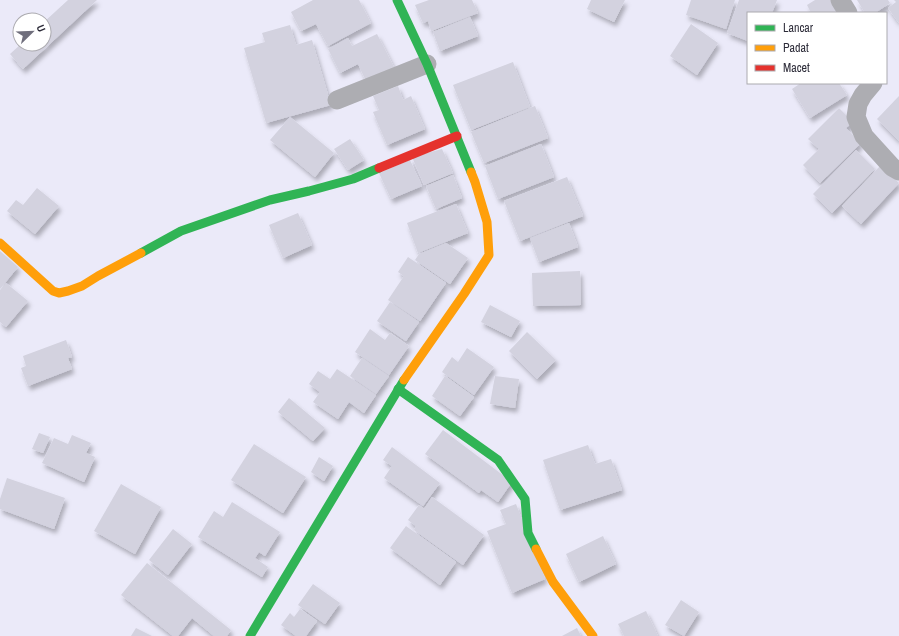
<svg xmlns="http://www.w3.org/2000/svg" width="899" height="636" viewBox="0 0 899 636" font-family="'Archivo Narrow',sans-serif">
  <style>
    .building { fill: #d3d2df; filter: url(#shadow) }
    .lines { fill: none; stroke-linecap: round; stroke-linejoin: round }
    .street { stroke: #adadb2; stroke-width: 19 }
    .fast { stroke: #30b455; stroke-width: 9 }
    .slow { stroke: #ff9f0a; stroke-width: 9 }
    .jam { stroke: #e5322d; stroke-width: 9 }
  </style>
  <defs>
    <filter id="shadow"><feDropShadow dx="2.5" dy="4.5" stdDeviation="2" flood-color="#0004"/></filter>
  </defs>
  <rect width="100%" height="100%" fill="#ebeaf9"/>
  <!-- building -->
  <g class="building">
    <polygon points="68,0 97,0 23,69 10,54 21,44 44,44 44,22"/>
    <polygon points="313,0 359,0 371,23 328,46 316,24 301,31 291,12"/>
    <polygon points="429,0 472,0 478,13 431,31 428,21 423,23 415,5"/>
    <polygon points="591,0 625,0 614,22 587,9"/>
    <polygon points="691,0 735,0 726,29 686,15"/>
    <polygon points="739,0 777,0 772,13 748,13 748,41 727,33"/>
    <polygon points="815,0 837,0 845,13 811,13 807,5"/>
    <polygon points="857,0 888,0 890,3 875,13 865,13"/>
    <polygon points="894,0 899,0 899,23 888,8 896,2"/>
    <polygon points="470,17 478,36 440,51 433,32"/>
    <polygon points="691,24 718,43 697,75 670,56"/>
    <polygon points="290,25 296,45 312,40 331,105 266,123 244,48 265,42 262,33"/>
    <polygon points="377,34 395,69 367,83 358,64 340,73 328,49 348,38 352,46"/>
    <polygon points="513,62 530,107 471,130 453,85"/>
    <polygon points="801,83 839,83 847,95 810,118 792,89"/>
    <polygon points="398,86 403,100 411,96 425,129 387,145 373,112 379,110 373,96"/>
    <polygon points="899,96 899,141 877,119"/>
    <polygon points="535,106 548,138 484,163 471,132"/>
    <polygon points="839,108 853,122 846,128 861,143 820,183 803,165 819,149 808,139"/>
    <polygon points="290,117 334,153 315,177 270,140"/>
    <polygon points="350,139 364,160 348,170 334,149"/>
    <polygon points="541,144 554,177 498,199 485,166"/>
    <polygon points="442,149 453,173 424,185 412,157"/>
    <polygon points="856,150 875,169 832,213 813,194"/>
    <polygon points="410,160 422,186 391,199 379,173"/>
    <polygon points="880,166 899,183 861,224 842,206"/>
    <polygon points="453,175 462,198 436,209 426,186"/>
    <polygon points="567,177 583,216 520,241 504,201"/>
    <polygon points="37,188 59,206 35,234 7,211 16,200 23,205"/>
    <polygon points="456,204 468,233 418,253 407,223"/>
    <polygon points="298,213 312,245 283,258 269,225"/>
    <polygon points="569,223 578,247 539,262 530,238"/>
    <polygon points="446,243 468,258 450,284 415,260 419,254"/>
    <polygon points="0,251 18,267 0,289"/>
    <polygon points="408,257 446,283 420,321 388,300 404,276 398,272"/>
    <polygon points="580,271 581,305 533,306 532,273"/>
    <polygon points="6,283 28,301 6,327 0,322 0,290"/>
    <polygon points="390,302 419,322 406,341 377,321"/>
    <polygon points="490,305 520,321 511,337 481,322"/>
    <polygon points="370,329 385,340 390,333 409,346 389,375 355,352"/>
    <polygon points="527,332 556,360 537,379 509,351"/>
    <polygon points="66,340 72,357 68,358 72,369 28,386 21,368 26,366 23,356"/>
    <polygon points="467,348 494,367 474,395 442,372 452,357 458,362"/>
    <polygon points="362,358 389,376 376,394 350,376"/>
    <polygon points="337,369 376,395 364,413 349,402 338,419 313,402 320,392 309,384 318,371 330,379"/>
    <polygon points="445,376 474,397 460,416 432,396"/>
    <polygon points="495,376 519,379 515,408 490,404"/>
    <polygon points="289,398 325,428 313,441 278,412"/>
    <polygon points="443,430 512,482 498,502 481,490 479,493 425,454"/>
    <polygon points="39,433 50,437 43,453 32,449"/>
    <polygon points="72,435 91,443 86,453 95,457 84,482 42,463 54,438 68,444"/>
    <polygon points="254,444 306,477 283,513 231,480"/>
    <polygon points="588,445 595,464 611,459 622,490 560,510 543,460"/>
    <polygon points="392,447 440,483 423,506 384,478 392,466 383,460"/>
    <polygon points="319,457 333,466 324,481 311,472"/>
    <polygon points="7,478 65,498 54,529 0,509 0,499"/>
    <polygon points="121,484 161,507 135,554 94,531"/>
    <polygon points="432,497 484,535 463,565 414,530 416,526 408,520 419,505 424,509"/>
    <polygon points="232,502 280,532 265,556 259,552 255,558 268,567 262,577 198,537 214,511 223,517"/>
    <polygon points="516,504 545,579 512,593 487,531 506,524 500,510"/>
    <polygon points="406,526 456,562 440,585 390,548"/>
    <polygon points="173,529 192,544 168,575 149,560"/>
    <polygon points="603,536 616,564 579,582 566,554"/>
    <polygon points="147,563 231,630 227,636 214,636 192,618 178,636 173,636 121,595"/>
    <polygon points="313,584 340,603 325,624 298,605"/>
    <polygon points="681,600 699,612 684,636 665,625"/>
    <polygon points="300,609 317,621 306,636 296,636 281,625 290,613 294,617"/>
    <polygon points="646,611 658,636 624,636 618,624"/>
    <polygon points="136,628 152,636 131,636"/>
    <polygon points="577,628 581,636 562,636"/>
  </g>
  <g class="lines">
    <!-- street -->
    <g class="street">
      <polyline points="840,0 848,13"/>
      <polyline points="873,83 863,95 858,104 856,117 864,136 892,167 899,171"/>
      <polyline points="337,100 427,64"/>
    </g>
    <!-- fast -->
    <g class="fast">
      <polyline points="397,0 427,64 471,172"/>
      <polyline points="141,253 181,231 270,200 309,191 353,179 379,168"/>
      <polyline points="398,389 498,460 525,499 528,533 536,549"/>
      <polyline points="250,636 404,380"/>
    </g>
    <!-- slow -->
    <g class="slow">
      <polyline points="0,243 53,291 59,293 68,291 82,286 98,276 141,253"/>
      <polyline points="404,380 464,294 489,255 487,222 475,182 471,172"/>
      <polyline points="536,549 553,582 593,636"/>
    </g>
    <!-- jam -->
    <polyline class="jam" points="379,168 457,136"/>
  </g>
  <!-- legend -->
  <rect x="747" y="12" width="140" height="72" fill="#ffffff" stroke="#abaaaf"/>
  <rect x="755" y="25" width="20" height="6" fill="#30b455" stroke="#abaaaf"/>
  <text x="783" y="32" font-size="12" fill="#2c2b38">Lancar</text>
  <rect x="755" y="45" width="20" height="6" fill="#ff9f0a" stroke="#abaaaf"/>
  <text x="783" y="52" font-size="12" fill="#2c2b38">Padat</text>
  <rect x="755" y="65" width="20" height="6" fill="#e5322d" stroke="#abaaaf"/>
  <text x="783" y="72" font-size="12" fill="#2c2b38">Macet</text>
  <!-- north arrow -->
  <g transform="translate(32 32) rotate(67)"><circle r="19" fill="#ffffff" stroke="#abaaaf"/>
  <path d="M0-3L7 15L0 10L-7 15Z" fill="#6f6e7c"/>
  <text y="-6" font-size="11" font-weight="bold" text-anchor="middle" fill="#2c2b38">U</text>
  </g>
</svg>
